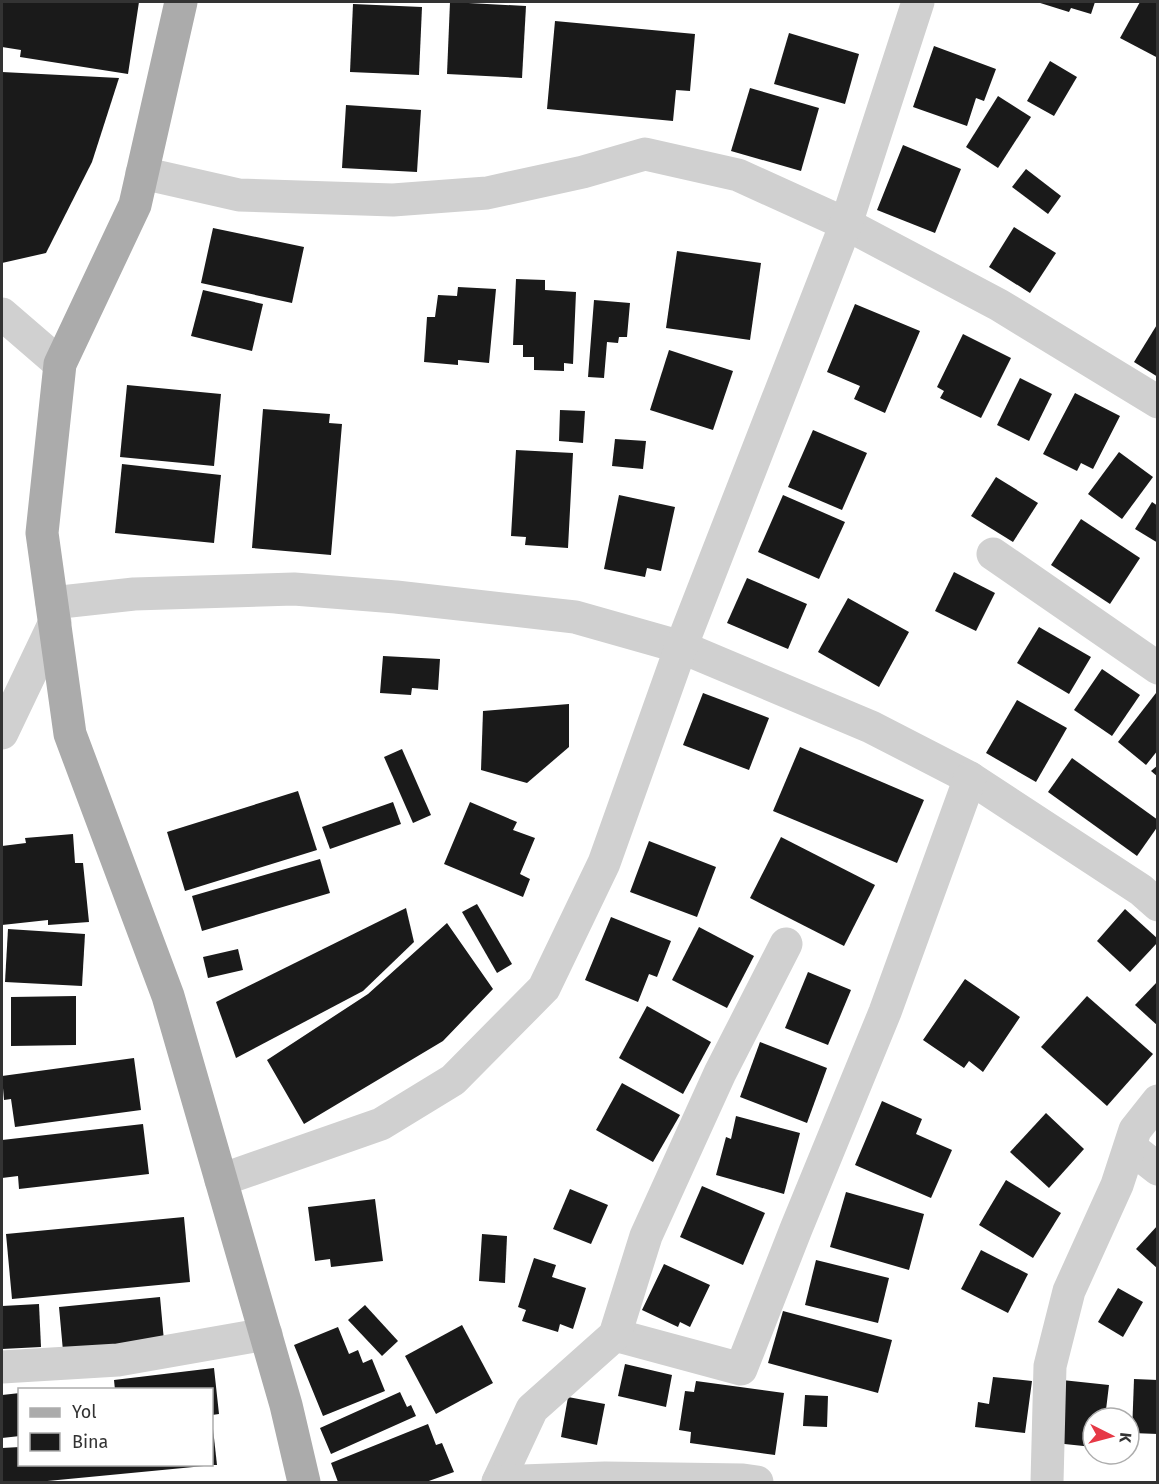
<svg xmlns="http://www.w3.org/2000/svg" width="1159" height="1484" viewBox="0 0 1159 1484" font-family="'Fira Sans',sans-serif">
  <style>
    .building { fill: #1a1a1a }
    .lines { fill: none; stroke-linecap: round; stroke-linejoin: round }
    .minor { stroke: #d0d0d0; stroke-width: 33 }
    .major { stroke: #ababab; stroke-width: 33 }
  </style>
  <rect width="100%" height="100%" fill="#fff"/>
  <!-- building -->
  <g class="building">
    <polygon points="2,2 139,2 128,74 20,57 21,50 2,47"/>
    <polygon points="450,2 526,6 522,78 447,74"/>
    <polygon points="1037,2 1095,2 1091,14 1071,8 1069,12"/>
    <polygon points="1140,2 1158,2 1158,58 1120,38"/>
    <polygon points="353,4 422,7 419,75 350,72"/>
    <polygon points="555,21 695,34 690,91 676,90 673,121 547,109"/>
    <polygon points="789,33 859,54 845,104 774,84"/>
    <polygon points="934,46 996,69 984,101 976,98 967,126 913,107"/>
    <polygon points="1050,61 1077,77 1054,116 1027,101"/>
    <polygon points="2,72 119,78 92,162 46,253 2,263"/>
    <polygon points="750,88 819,108 801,171 731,151"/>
    <polygon points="998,96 1031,117 998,168 966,147"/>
    <polygon points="346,105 421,110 417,172 342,168"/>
    <polygon points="903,145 961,169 935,233 877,210"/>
    <polygon points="1026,169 1061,196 1048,214 1012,187"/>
    <polygon points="1014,227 1056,253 1030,293 989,267"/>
    <polygon points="213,228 304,247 292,303 201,283"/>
    <polygon points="677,251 761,263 750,340 666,328"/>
    <polygon points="516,279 545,280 545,290 576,292 573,364 564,363 564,371 534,370 534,357 523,357 523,345 513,345"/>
    <polygon points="458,287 496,289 489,363 458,360 458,365 424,362 427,317 435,317 438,295 457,296"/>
    <polygon points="203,290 263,304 252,351 191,336"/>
    <polygon points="594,300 630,303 627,337 619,337 618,343 607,342 604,378 588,377"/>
    <polygon points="855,304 920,331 885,413 854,399 860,386 827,372"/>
    <polygon points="1158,323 1158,377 1134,362"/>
    <polygon points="963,334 1011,358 981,418 940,398 944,391 937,387"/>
    <polygon points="669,350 733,371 713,430 650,410"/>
    <polygon points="1020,378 1052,394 1029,441 997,425"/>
    <polygon points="127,385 221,394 214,466 120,457"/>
    <polygon points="1075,393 1120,416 1093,469 1081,463 1077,471 1043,454"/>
    <polygon points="263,409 330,414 329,423 342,424 331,555 252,548"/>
    <polygon points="560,410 585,411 583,443 559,441"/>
    <polygon points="813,430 867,453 842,510 788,487"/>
    <polygon points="615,439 646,441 643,469 612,466"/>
    <polygon points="516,450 573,453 568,548 525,545 526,537 511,536"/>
    <polygon points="1119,452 1153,477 1122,519 1088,494"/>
    <polygon points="122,464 221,475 214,543 115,533"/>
    <polygon points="996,477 1038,503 1013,542 971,516"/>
    <polygon points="619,495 675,507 661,571 647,568 645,577 604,569"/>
    <polygon points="783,495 845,522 819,579 758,552"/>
    <polygon points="1152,502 1158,506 1158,543 1135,529"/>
    <polygon points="1081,519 1140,558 1110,604 1051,565"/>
    <polygon points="954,572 995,593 976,631 935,611"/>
    <polygon points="747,578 807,604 788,649 727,623"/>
    <polygon points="848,598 909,632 879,687 818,652"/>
    <polygon points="1039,627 1091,657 1069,694 1017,663"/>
    <polygon points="383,656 440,659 438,690 412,688 411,695 380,693"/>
    <polygon points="1102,669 1140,695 1112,736 1074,710"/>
    <polygon points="703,693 769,718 749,770 683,745"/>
    <polygon points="1156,693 1158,694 1158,750 1146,765 1118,742"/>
    <polygon points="1017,700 1067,728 1036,782 986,753"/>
    <polygon points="569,704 569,747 527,783 481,770 483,711"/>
    <polygon points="800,747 924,800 897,863 773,811"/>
    <polygon points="402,749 431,815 413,823 384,757"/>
    <polygon points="1072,758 1158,820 1158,826 1137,856 1048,792"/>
    <polygon points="1158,765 1158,777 1151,771"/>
    <polygon points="298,791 317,850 185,891 167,832"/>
    <polygon points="393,802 401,824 330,849 322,827"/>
    <polygon points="470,802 517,822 513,830 535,838 520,874 530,879 523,897 444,864"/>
    <polygon points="73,834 75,863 83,863 89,922 48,925 48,920 2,925 2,846 26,843 25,838"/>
    <polygon points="781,837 875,885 844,946 750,898"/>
    <polygon points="649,841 716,867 697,917 630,892"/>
    <polygon points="320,859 330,893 202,931 192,896"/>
    <polygon points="477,904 512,964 497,973 462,912"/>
    <polygon points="406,908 414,942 363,991 236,1058 216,1002"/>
    <polygon points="1125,909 1158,939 1158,942 1130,972 1097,941"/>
    <polygon points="611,917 671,941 657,977 649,974 638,1002 585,980"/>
    <polygon points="447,923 493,989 443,1041 304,1124 267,1060 368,994"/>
    <polygon points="699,927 754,956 727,1008 672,980"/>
    <polygon points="8,929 85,934 82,986 5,982"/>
    <polygon points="238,949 243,970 208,978 203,957"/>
    <polygon points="808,972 851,990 828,1045 785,1028"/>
    <polygon points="965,979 1020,1017 983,1072 969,1061 964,1068 923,1040"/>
    <polygon points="1158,981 1158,1026 1135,1005"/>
    <polygon points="76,996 76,1045 11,1046 11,997"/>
    <polygon points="1087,996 1153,1054 1107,1106 1041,1047"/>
    <polygon points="647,1006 711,1042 683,1094 619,1058"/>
    <polygon points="760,1042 827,1068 807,1123 740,1097"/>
    <polygon points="134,1058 141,1110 15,1127 11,1099 4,1100 2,1076"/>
    <polygon points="622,1083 680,1115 653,1162 596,1130"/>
    <polygon points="882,1101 922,1119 916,1134 952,1150 931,1198 855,1165"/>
    <polygon points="1046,1113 1084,1149 1049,1188 1010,1152"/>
    <polygon points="736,1116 800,1133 784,1194 716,1175 726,1137 731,1139"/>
    <polygon points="143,1124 149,1174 19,1189 18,1176 2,1178 2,1140"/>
    <polygon points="1006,1180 1061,1213 1033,1258 979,1225"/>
    <polygon points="702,1186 765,1213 743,1265 680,1237"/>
    <polygon points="570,1189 608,1205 591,1244 553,1229"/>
    <polygon points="846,1192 924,1214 909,1270 830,1247"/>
    <polygon points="375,1199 383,1261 331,1267 330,1259 315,1261 308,1207"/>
    <polygon points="184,1217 190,1282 12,1299 6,1234"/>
    <polygon points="1158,1225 1158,1269 1136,1249"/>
    <polygon points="482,1234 507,1236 505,1283 479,1281"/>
    <polygon points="981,1250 1028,1274 1008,1313 961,1289"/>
    <polygon points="534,1258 556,1265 552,1277 586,1288 573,1329 560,1324 558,1332 522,1321 526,1310 518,1307"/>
    <polygon points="816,1260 889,1278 878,1323 805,1305"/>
    <polygon points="664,1264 710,1285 690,1327 680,1322 678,1327 642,1310"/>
    <polygon points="1118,1288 1143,1302 1123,1337 1098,1322"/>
    <polygon points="160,1297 164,1341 63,1351 59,1307"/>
    <polygon points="39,1304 41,1347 2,1349 2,1306"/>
    <polygon points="365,1305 398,1341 382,1356 348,1320"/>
    <polygon points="783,1311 892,1340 878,1393 768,1363"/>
    <polygon points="462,1325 493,1383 436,1414 405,1356"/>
    <polygon points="338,1327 349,1354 358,1350 363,1363 372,1359 385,1391 323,1416 294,1345"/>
    <polygon points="625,1364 672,1375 666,1407 618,1396"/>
    <polygon points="214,1368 219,1414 212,1415 212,1390 115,1390 114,1380"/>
    <polygon points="993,1377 1032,1381 1025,1433 975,1427 978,1402 989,1404"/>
    <polygon points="1134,1379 1158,1380 1158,1434 1132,1433"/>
    <polygon points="1062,1380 1109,1385 1105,1418 1093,1418 1093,1447 1055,1443"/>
    <polygon points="696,1381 784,1393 775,1455 690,1443 691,1432 679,1430 685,1391 694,1392"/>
    <polygon points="400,1392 407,1407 411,1405 416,1416 331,1454 320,1428"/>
    <polygon points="20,1393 20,1436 2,1438 2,1395"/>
    <polygon points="805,1395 828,1396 827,1427 803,1426"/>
    <polygon points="568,1397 605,1404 597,1445 561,1437"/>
    <polygon points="428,1424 436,1445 442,1443 454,1472 426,1482 338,1482 331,1463"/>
    <polygon points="212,1429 213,1429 217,1465 212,1465"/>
    <polygon points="20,1447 20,1464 204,1464 204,1466 37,1482 2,1482 2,1448"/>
  </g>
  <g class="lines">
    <!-- minor -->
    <g class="minor">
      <polyline points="142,173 239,195 393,200 487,193 583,172 645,154 738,175 846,224 999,305 1158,402"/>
      <polyline points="2,314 60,364"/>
      <polyline points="993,554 1158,668"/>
      <polyline points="52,603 134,594 294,589 396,597 575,617 681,647 871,727 970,778 1141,890 1158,905"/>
      <polyline points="2,733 55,622"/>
      <polyline points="1130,1147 1158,1169"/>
      <polyline points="221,1180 381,1124 453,1080 544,988 604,863 681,647 846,224 918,2"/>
      <polyline points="615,1335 741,1369 796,1229 885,1012 970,778"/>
      <polyline points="2,1367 118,1360 266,1334"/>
      <polyline points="498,1482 532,1409 615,1335 646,1236 720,1073 786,944"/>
      <polyline points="498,1482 605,1478 743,1480 757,1482"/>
      <polyline points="1047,1482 1050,1366 1069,1291 1117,1185 1135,1130 1158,1101"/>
    </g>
    <!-- major -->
    <polyline class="major" points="181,2 135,205 60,364 42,533 70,734 168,996 286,1405 304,1482"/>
  </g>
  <!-- border -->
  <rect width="1159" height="1484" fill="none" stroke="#333333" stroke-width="6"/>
  <!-- legend -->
  <rect x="18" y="1388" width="195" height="78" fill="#ffffff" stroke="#adadad" stroke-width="1.5"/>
  <rect x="30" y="1408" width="30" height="9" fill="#ababab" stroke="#adadad" stroke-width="1.5"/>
  <text x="72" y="1418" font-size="18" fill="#333333">Yol</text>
  <rect x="30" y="1433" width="30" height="18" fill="#1a1a1a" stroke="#adadad" stroke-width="1.5"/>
  <text x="72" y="1448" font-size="18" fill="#333333">Bina</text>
  <!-- north arrow -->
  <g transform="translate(1111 1436) rotate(96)"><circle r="28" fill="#ffffff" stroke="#adadad" stroke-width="1.5"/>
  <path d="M0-4.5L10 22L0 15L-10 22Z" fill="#e63946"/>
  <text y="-9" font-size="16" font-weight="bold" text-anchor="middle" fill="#333333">K</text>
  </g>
</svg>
